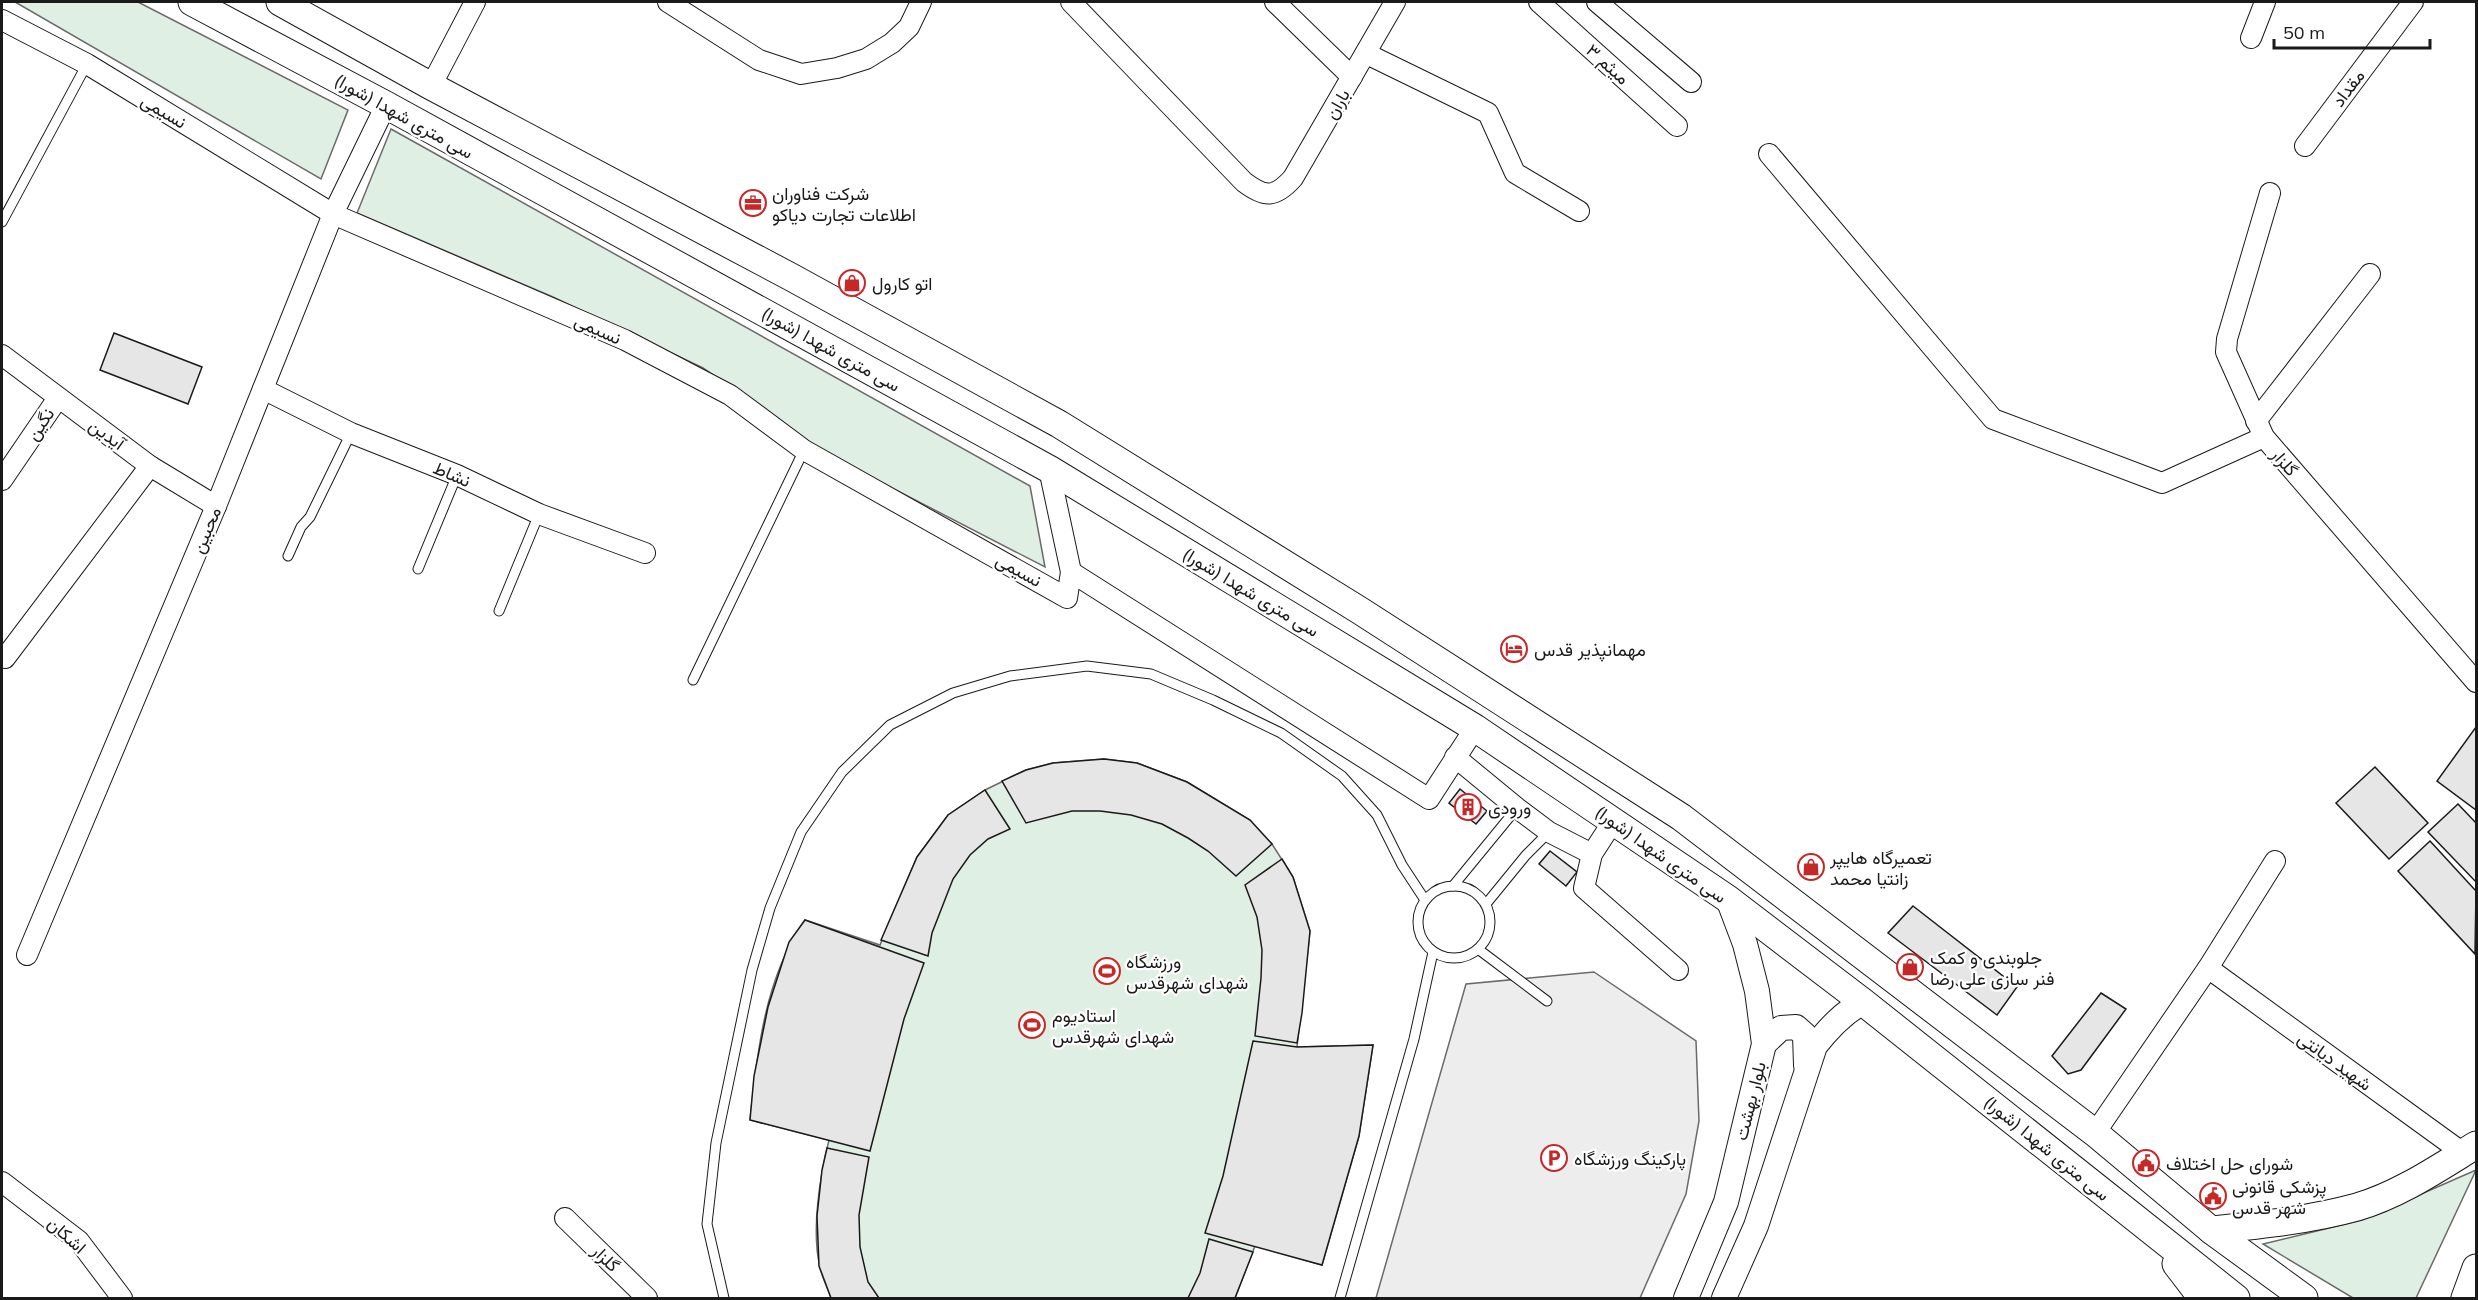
<svg xmlns="http://www.w3.org/2000/svg" width="2478" height="1300" viewBox="0 0 2478 1300" font-family="Mulish,Vazirmatn,sans-serif">
  <style>
    .green { fill: #e0efe3; stroke: #6a6a6a; stroke-width: 1.5 }
    .parking { fill: #ededed; stroke: #6a6a6a; stroke-width: 1.5 }
    .building { fill: #e6e6e6; stroke: #1a1a1a; stroke-width: 1.5 }
    .lines { fill: none; stroke-linecap: round; stroke-linejoin: round }
    .service-casing { stroke: #1a1a1a; stroke-width: 11 }
    .minor-casing { stroke: #1a1a1a; stroke-width: 22 }
    .tertiary-casing { stroke: #1a1a1a; stroke-width: 26 }
    .secondary-casing { stroke: #1a1a1a; stroke-width: 29 }
    .service { stroke: #fff; stroke-width: 9 }
    .minor { stroke: #fff; stroke-width: 20 }
    .tertiary { stroke: #fff; stroke-width: 24 }
    .secondary { stroke: #fff; stroke-width: 27 }
    .labels { text-anchor: middle; dominant-baseline: central; stroke-width: 4.5; stroke-linejoin: round; paint-order: stroke }
    .street-label { font-size: 18px; fill: #1a1a1a; stroke: #fff }
    .poi-label { font-size: 18px; fill: #1a1a1a; stroke: #fff; text-anchor: start }
  </style>
  <rect width="100%" height="100%" fill="#fff"/>
  <!-- green -->
  <g class="green">
    <polygon points="15,2 138,2 348,110 321,179"/>
    <polygon points="391,129 1030,486 1045,567 830,456 703,368 553,297 357,213"/>
    <path d="M 1104,759 L 1137,763 L 1187,782 L 1250,820 L 1272,844 L 1293,877 L 1310,931 L 1297,1047 L 1373,1045 L 1359,1136 L 1322,1265 L 1255,1246 L 1235,1298 L 831,1298 C 828,1288 822,1278 820,1267 C 811,1231 820,1176 829,1140 L 750,1120 C 757,1052 765,977 805,920 L 880,945 L 917,857 L 948,815 L 985,790 L 1026,770 L 1053,763 Z"/>
    <polygon points="2476,1170 2416,1298 2353,1298 2263,1244 2362,1220"/>
  </g>
  <!-- parking -->
  <polygon class="parking" points="1594,972 1696,1041 1699,1121 1686,1194 1640,1298 1376,1298 1466,984"/>
  <!-- building -->
  <g class="building">
    <polygon points="114,333 202,367 188,404 100,370"/>
    <polygon points="2476,727 2476,810 2437,781"/>
    <polygon points="1104,759 1137,763 1187,782 1250,820 1272,844 1236,876 1208,851 1188,838 1162,824 1131,815 1100,811 1072,811 1026,823 1002,781 1026,770 1053,763"/>
    <polygon points="2375,767 2428,823 2389,859 2336,803"/>
    <polygon points="1460,789 1487,811 1476,824 1449,803"/>
    <polygon points="985,790 1010,829 988,839 970,855 953,879 932,933 928,956 881,940 917,857 948,815"/>
    <polygon points="2458,804 2476,823 2476,882 2428,832"/>
    <polygon points="2430,841 2476,891 2475,954 2398,871"/>
    <polygon points="1550,851 1577,872 1566,886 1539,864"/>
    <polygon points="1282,859 1293,877 1310,931 1302,1013 1297,1043 1255,1036 1261,978 1262,950 1257,917 1245,885"/>
    <polygon points="1913,906 2017,987 1997,1015 1888,933"/>
    <polygon points="805,920 924,963 904,1019 870,1151 750,1120 754,1076 768,1007 789,942"/>
    <polygon points="2101,993 2126,1009 2081,1070 2068,1074 2052,1056"/>
    <polygon points="1253,1041 1297,1047 1373,1045 1359,1136 1322,1265 1205,1233 1223,1176"/>
    <polygon points="827,1148 869,1157 859,1215 860,1247 868,1282 879,1298 831,1298 819,1266 817,1216 822,1170"/>
    <polygon points="1209,1239 1253,1252 1235,1298 1188,1298 1200,1273"/>
  </g>
  <g class="lines">
    <defs>
      <g id="service">
        <polyline points="2,222 87,64"/>
        <polyline points="288,556 301,527 310,517 351,433"/>
        <polyline points="418,569 457,475"/>
        <polyline points="499,611 539,514"/>
        <polyline points="693,680 804,450"/>
        <circle cx="1454" cy="922" r="36"/>
        <polyline points="1453,886 1517,808"/>
        <polyline points="1486,904 1526,855 1549,832"/>
        <polyline points="1478,949 1547,1001"/>
        <polyline points="724,1298 707,1224 716,1143 752,970 770,908 801,832 842,772 890,725 953,693 1010,676 1087,666 1151,674 1213,700 1281,733 1342,776 1377,815 1402,865 1425,900"/>
        <polyline points="1340,1298 1414,1039 1433,952"/>
      </g>
      <g id="minor">
        <polyline points="668,2 759,60 801,74 837,68 866,59 892,43 909,27 921,2"/>
        <path d="M 1071,2 L 1244,182 C 1265,198 1275,198 1293,178 L 1395,2"/>
        <polyline points="1275,2 1352,77"/>
        <polyline points="1539,2 1677,126"/>
        <polyline points="1597,2 1691,82"/>
        <polyline points="2,20 87,64 333,214 625,340 730,395 804,450 1067,598 1071,572 1049,469"/>
        <polyline points="2251,38 2265,2"/>
        <polyline points="1367,54 1488,113 1515,173 1579,211"/>
        <polyline points="431,86 475,2"/>
        <polyline points="2305,146 2413,2"/>
        <polyline points="1769,154 1993,419 2162,483 2264,437"/>
        <polyline points="2270,193 2227,339 2226,352 2264,437 2476,682"/>
        <polyline points="2,355 150,466 216,506"/>
        <polyline points="263,389 351,433 457,475 539,514 645,553"/>
        <polyline points="2256,421 2370,274"/>
        <polyline points="2,480 58,398"/>
        <polyline points="1071,572 1429,799 1475,728"/>
        <polyline points="5,658 150,466"/>
        <polyline points="1455,757 1517,808 1549,832 1592,854"/>
        <polyline points="1614,820 1592,854 1584,888 1678,970"/>
        <polyline points="27,955 216,506 333,214 386,105"/>
        <polyline points="2208,968 2463,1153"/>
        <polyline points="2095,1133 2208,968 2275,861"/>
        <polyline points="2,1182 79,1241 122,1298"/>
        <polyline points="565,1218 647,1298"/>
      </g>
      <g id="tertiary">
        <polyline points="1764,1044 1781,1028 1796,1027 1805,1035 1806,1065"/>
        <polyline points="1686,1298 1726,1202 1764,1044 1757,991 1745,944 1728,899"/>
        <path d="M 1724,1298 L 1756,1226 L 1815,1046 C 1829,1028 1843,1013 1863,1002"/>
      </g>
      <g id="secondary">
        <polyline points="192,2 386,105 1049,469 1475,728 1728,899 1863,1002 2236,1298"/>
        <polyline points="280,2 431,86 791,277 1059,424 1359,610 1681,817 2095,1133 2211,1230 2304,1298"/>
        <path d="M 2211,1230 C 2260,1225 2310,1220 2357,1207 C 2399,1195 2440,1167 2476,1145"/>
        <polyline points="2176,1264 2202,1298"/>
        <polyline points="2465,1298 2476,1268"/>
      </g>
    </defs>
    <!-- service casing -->
    <use href="#service" class="service-casing"/>
    <!-- minor casing -->
    <use href="#minor" class="minor-casing"/>
    <!-- tertiary casing -->
    <use href="#tertiary" class="tertiary-casing"/>
    <!-- secondary casing -->
    <use href="#secondary" class="secondary-casing"/>
    <!-- service -->
    <use href="#service" class="service"/>
    <!-- minor -->
    <use href="#minor" class="minor"/>
    <!-- tertiary -->
    <use href="#tertiary" class="tertiary"/>
    <!-- secondary -->
    <use href="#secondary" class="secondary"/>
  </g>
  <!-- icons -->
  <defs>
    <symbol id="office-ring" viewBox="-11 -11 22 22"><circle r="9.5" fill="#fff" stroke="#c62828" stroke-width="1.5"/><path d="M-6-3h4V-5.5h4V-3h4V5H-6ZM-1-4.5V-3h2v-1.5ZM-6 0V1H6V0Z" fill="#c62828"/></symbol>
    <symbol id="shop-ring" viewBox="-11 -11 22 22"><circle r="9.5" fill="#fff" stroke="#c62828" stroke-width="1.5"/><path d="M-5-2.5h2.3a2.7 3.5 0 0 1 5.4 0H5L5.5 6h-11ZM-1.5-2.5h3a1.5 2.3 0 0 0-3 0Z" fill="#c62828"/></symbol>
    <symbol id="hotel-ring" viewBox="-11 -11 22 22"><circle r="9.5" fill="#fff" stroke="#c62828" stroke-width="1.5"/><path d="M-6-4.5h1.5V1H6V5H4.5V3h-9V5H-6ZM-4 0a1.8 1.8 0 1 1 3.6 0ZM.5 0V-2.5h3Q6-2.5 6 0Z" fill="#c62828"/></symbol>
    <symbol id="building-ring" viewBox="-11 -11 22 22"><circle r="9.5" fill="#fff" stroke="#c62828" stroke-width="1.5"/><path d="M-4-6H4V6H1V3H-1V6H-4ZM-2.5-4.3h1.7v1.8h-1.7ZM.8-4.3h1.7v1.8H.8ZM-2.5-1h1.7V.8h-1.7ZM.8-1h1.7V.8H.8Z" fill="#c62828"/></symbol>
    <symbol id="stadium-ring" viewBox="-11 -11 22 22"><circle r="9.5" fill="#fff" stroke="#c62828" stroke-width="1.5"/><path d="M0-5a6.5 5 0 1 0 0 10a6.5 5 0 1 0 0-10ZM-3.5-1.8h7v3.6h-7Z" fill="#c62828"/></symbol>
    <symbol id="parking-ring" viewBox="-11 -11 22 22"><circle r="9.5" fill="#fff" stroke="#c62828" stroke-width="1.5"/><path d="M-3.5-5.5H1a3.5 3.5 0 0 1 0 7H-1V5.5H-3.5ZM-1-3.4V-.6H.8a1.4 1.4 0 0 0 0-2.8Z" fill="#c62828"/></symbol>
    <symbol id="civic-ring" viewBox="-11 -11 22 22"><circle r="9.5" fill="#fff" stroke="#c62828" stroke-width="1.5"/><path d="M-.6-6.5H3V-4.5H.6V-3L4-1V1h2V6H-6V1h2V-1L-.6-3ZM-1.2 2.5V6h2.4V2.5Z" fill="#c62828"/></symbol>
  </defs>
  <g fill-rule="evenodd">
    <use href="#office-ring" x="738" y="188" width="30" height="30"/>
    <use href="#shop-ring" x="837" y="268" width="30" height="30"/>
    <use href="#hotel-ring" x="1499" y="634" width="30" height="30"/>
    <use href="#building-ring" x="1453" y="792" width="30" height="30"/>
    <use href="#shop-ring" x="1796" y="852" width="30" height="30"/>
    <use href="#shop-ring" x="1895" y="952" width="30" height="30"/>
    <use href="#stadium-ring" x="1092" y="956" width="30" height="30"/>
    <use href="#stadium-ring" x="1017" y="1010" width="30" height="30"/>
    <use href="#parking-ring" x="1539" y="1143" width="30" height="30"/>
    <use href="#civic-ring" x="2131" y="1148" width="30" height="30"/>
    <use href="#civic-ring" x="2198" y="1181" width="30" height="30"/>
  </g>
  <g class="labels">
    <!-- street labels -->
    <g class="street-label">
      <text transform="translate(1608 64) rotate(42)">میثم ۳</text>
      <text transform="translate(2348 88) rotate(-53)">مقداد</text>
      <text transform="translate(1337 104) rotate(-60)">باران</text>
      <text transform="translate(164 111) rotate(31)">نسیمی</text>
      <text transform="translate(404 116) rotate(29)">سی متری شهدا (شورا)</text>
      <text transform="translate(598 329) rotate(24)">نسیمی</text>
      <text transform="translate(831 349) rotate(29)">سی متری شهدا (شورا)</text>
      <text transform="translate(40 424) rotate(-56)">نگین</text>
      <text transform="translate(107 434) rotate(36)">آیدین</text>
      <text transform="translate(2285 462) rotate(49)">گلزار</text>
      <text transform="translate(452 474) rotate(23)">نشاط</text>
      <text transform="translate(206 530) rotate(-67)">محبین</text>
      <text transform="translate(1019 570) rotate(29)">نسیمی</text>
      <text transform="translate(1251 592) rotate(31)">سی متری شهدا (شورا)</text>
      <text transform="translate(1661 854) rotate(35)">سی متری شهدا (شورا)</text>
      <text transform="translate(2335 1061) rotate(36)">شهید دیانتی</text>
      <text transform="translate(1750 1101) rotate(-76)">بلوار بهشت</text>
      <text transform="translate(2047 1148) rotate(39)">سی متری شهدا (شورا)</text>
      <text transform="translate(67 1235) rotate(42)">اشکان</text>
      <text transform="translate(606 1258) rotate(44)">گلزار</text>
    </g>
    <!-- poi labels -->
    <g class="poi-label">
      <text x="772" y="193">شرکت فناوران<tspan x="772" dy="21">اطلاعات تجارت دیاکو</tspan></text>
      <text x="872" y="283">اتو کارول</text>
      <text x="1534" y="649">مهمانپذیر قدس</text>
      <text x="1488" y="807">ورودی</text>
      <text x="1830" y="857">تعمیرگاه هایپر<tspan x="1830" dy="21">زانتیا محمد</tspan></text>
      <text x="1930" y="957">جلوبندی و کمک<tspan x="1930" dy="21">فنر سازی علی رضا</tspan></text>
      <text x="1126" y="961">ورزشگاه<tspan x="1126" dy="21">شهدای شهرقدس</tspan></text>
      <text x="1052" y="1015">استادیوم<tspan x="1052" dy="21">شهدای شهرقدس</tspan></text>
      <text x="1574" y="1158">پارکینگ ورزشگاه</text>
      <text x="2166" y="1163">شورای حل اختلاف</text>
      <text x="2232" y="1186">پزشکی قانونی<tspan x="2232" dy="21">شهر قدس</tspan></text>
    </g>
  </g>
  <!-- border -->
  <rect width="2478" height="1300" fill="none" stroke="#1a1a1a" stroke-width="6"/>
  <!-- scale -->
  <path d="M2274 39v9h156v-9" fill="none" stroke="#1a1a1a" stroke-width="3"/>
  <text x="2283" y="39" font-size="18" fill="#1a1a1a" stroke="#ffffff" stroke-width="4.5" paint-order="stroke">50 m</text>
</svg>
